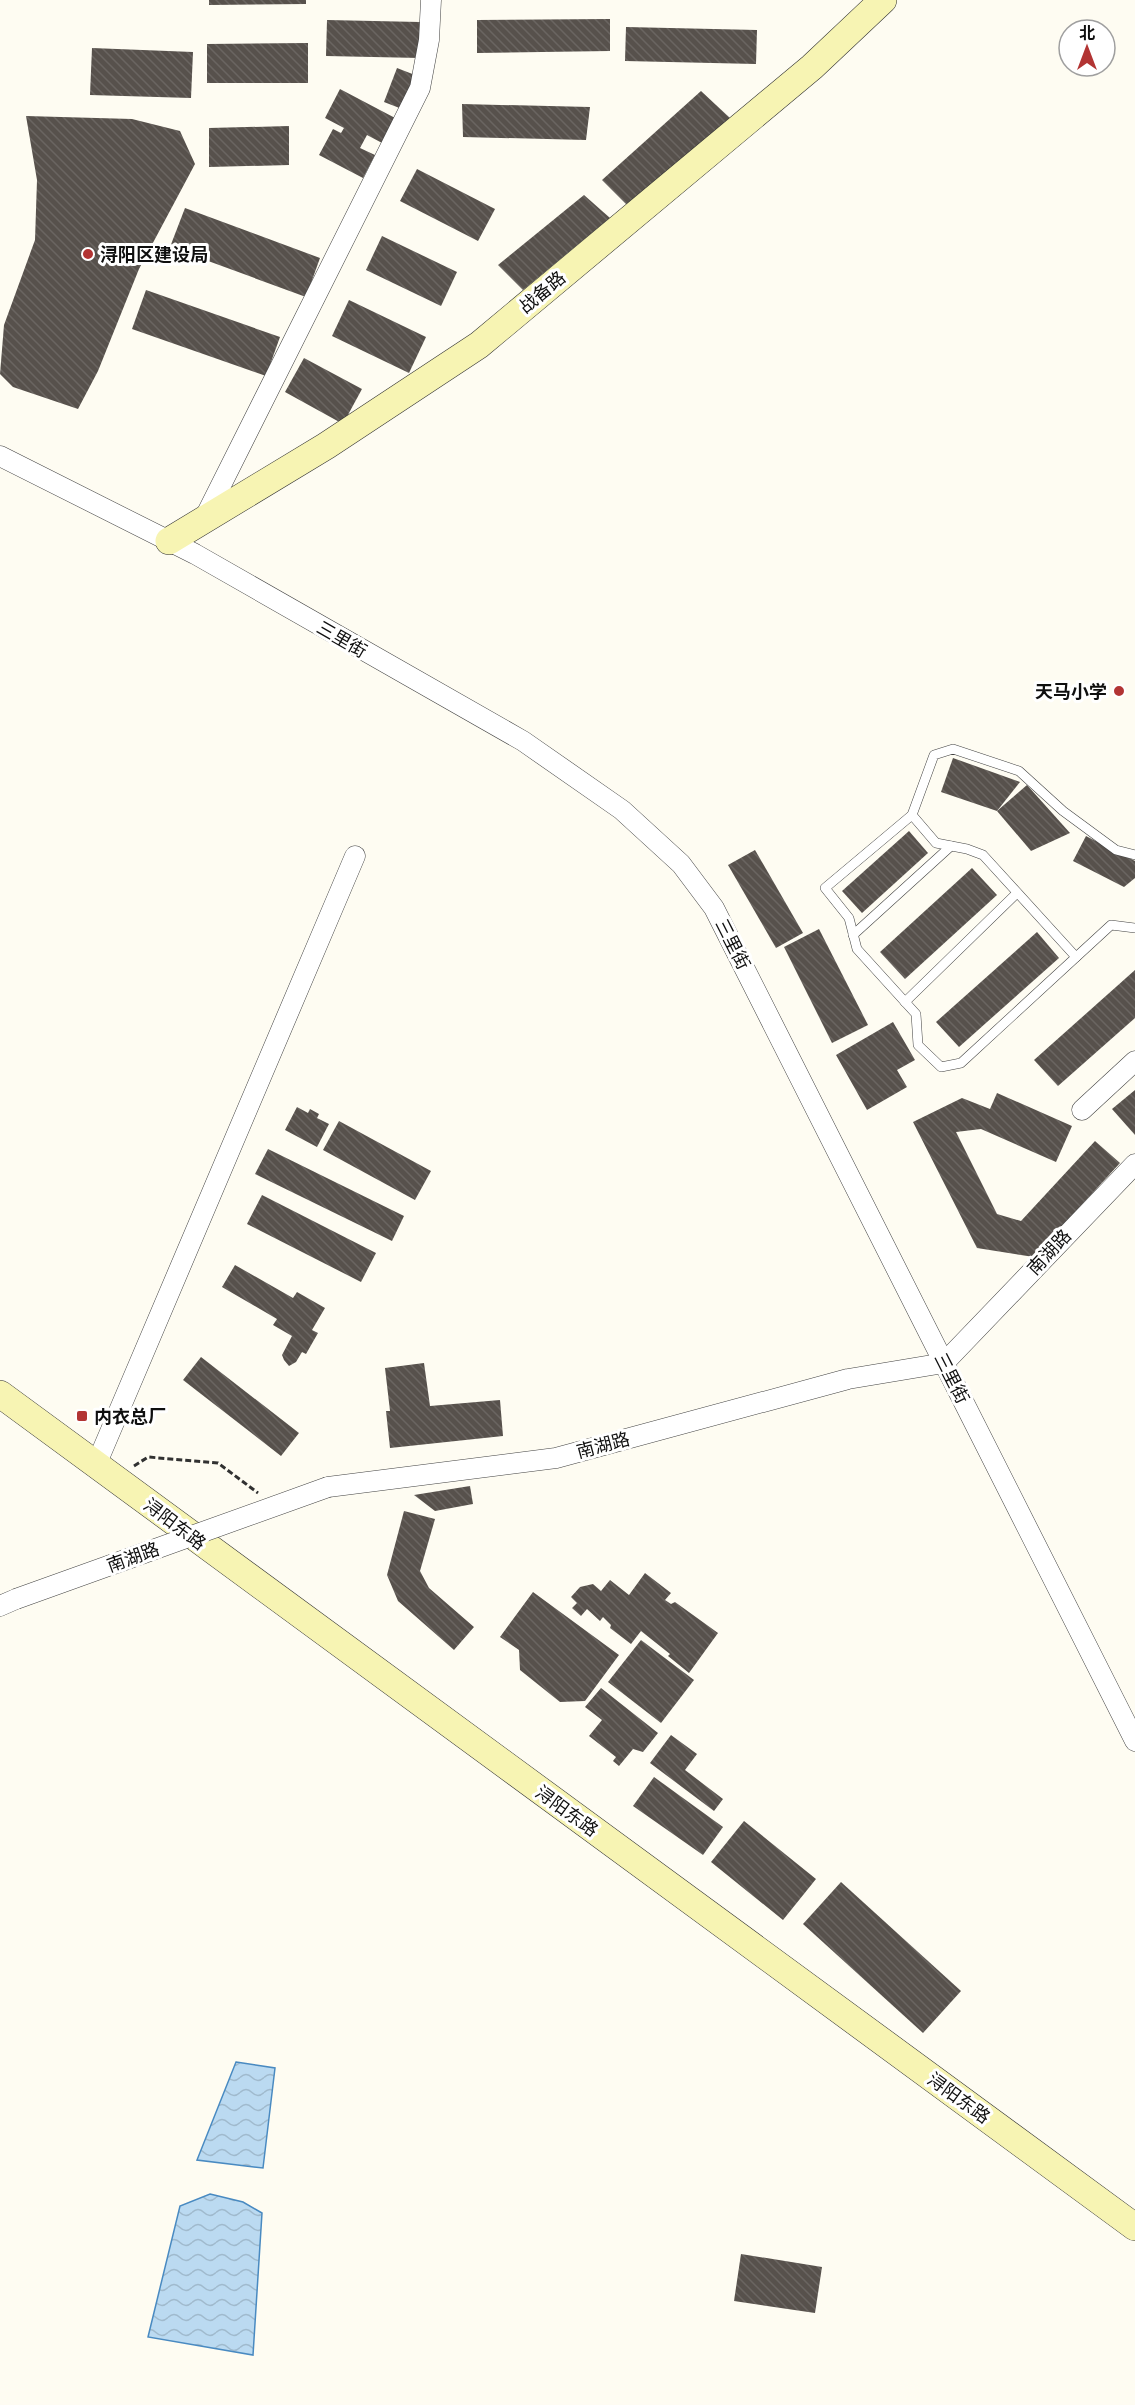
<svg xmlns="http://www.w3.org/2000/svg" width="1135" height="2405" viewBox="0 0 1135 2405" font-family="'Source Serif 4','Noto Sans SC',serif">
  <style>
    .water { fill: url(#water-waves); stroke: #498ac1; stroke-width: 1.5 }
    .building { fill: url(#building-back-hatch) }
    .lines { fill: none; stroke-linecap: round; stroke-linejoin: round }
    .lane-casing { stroke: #424242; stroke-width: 10 }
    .street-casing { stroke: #424242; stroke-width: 21 }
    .secondary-casing { stroke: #313131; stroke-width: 28 }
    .path { stroke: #313131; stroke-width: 3; stroke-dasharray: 6 3; stroke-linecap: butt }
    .lane { stroke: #fff; stroke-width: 9 }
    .street { stroke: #fff; stroke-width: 20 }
    .secondary { stroke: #f7f4b3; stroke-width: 27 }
    .street-bridge-casing { stroke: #424242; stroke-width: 21; stroke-linecap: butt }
    .street-bridge { stroke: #fff; stroke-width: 20 }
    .poi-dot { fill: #b23433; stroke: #fff; stroke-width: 2 }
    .labels { text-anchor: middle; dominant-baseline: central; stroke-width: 6; stroke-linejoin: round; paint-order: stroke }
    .poi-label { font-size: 18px; font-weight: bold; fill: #0f0f0f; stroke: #fff; text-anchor: start }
    .street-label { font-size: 18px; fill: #0f0f0f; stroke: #fff }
  </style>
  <defs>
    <pattern id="water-waves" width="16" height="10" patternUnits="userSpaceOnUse" patternTransform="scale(1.5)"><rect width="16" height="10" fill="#bbdaf1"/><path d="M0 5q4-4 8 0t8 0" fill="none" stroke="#a0bacd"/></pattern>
    <pattern id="building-back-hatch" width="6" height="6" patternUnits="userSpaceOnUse" patternTransform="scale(1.5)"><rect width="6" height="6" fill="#57514c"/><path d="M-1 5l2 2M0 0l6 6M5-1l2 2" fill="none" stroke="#6a6561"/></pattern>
  </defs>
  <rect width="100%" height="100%" fill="#fefcf2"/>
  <!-- water -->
  <g class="water">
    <polygon points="236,2062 275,2068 263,2168 197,2160"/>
    <polygon points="210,2194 243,2202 262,2213 253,2355 148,2337 180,2206"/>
  </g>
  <!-- building -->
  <g class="building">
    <polygon points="209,0 306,0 306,4 209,5"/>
    <polygon points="610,19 610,51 477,53 477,20"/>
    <polygon points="327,20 420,22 420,58 326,56"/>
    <polygon points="626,27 757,30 756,64 625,61"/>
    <polygon points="308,43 308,83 207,83 207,44"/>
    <polygon points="92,48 193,52 191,98 90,95"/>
    <polygon points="397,68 415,75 402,109 384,102"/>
    <polygon points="340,89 397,119 384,144 367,135 360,148 375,155 363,178 319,155 333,129 341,133 344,128 325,118"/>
    <polygon points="701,91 730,118 627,205 602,180"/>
    <polygon points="462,104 590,107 586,140 463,137"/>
    <polygon points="26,116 132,119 180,131 195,164 139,269 98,371 78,409 13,387 0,374 4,325 35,240 37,180"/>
    <polygon points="289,126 289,165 209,167 209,128"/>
    <polygon points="417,169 495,209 478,241 400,201"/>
    <polygon points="584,195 610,218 523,290 498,265"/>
    <polygon points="185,208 320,258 306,297 170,247"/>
    <polygon points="382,236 457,272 441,306 366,270"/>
    <polygon points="146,290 280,337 266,376 132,329"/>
    <polygon points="349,300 426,337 409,373 332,336"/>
    <polygon points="304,358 362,389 343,424 285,392"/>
    <polygon points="953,758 1020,782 997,811 941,792"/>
    <polygon points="1027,785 1070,833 1031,851 997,811"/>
    <polygon points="909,831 928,853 862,913 842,891"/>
    <polygon points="1086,836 1135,861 1135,878 1124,887 1073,861"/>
    <polygon points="755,850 803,933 776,948 728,865"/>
    <polygon points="972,868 997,895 905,979 880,952"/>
    <polygon points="819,929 868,1025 832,1043 784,947"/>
    <polygon points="1037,932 1059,958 959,1047 936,1022"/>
    <polygon points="1135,970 1135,1018 1058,1086 1034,1060"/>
    <polygon points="893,1022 915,1060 897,1070 907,1087 867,1110 836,1055"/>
    <polygon points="1135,1090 1135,1135 1112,1109"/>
    <polygon points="997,1093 1072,1126 1056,1162 981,1129 956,1132 997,1214 1021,1221 1095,1141 1120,1163 1034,1257 977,1248 913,1122 962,1098 990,1109"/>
    <polygon points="297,1107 308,1113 310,1109 319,1114 317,1118 329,1124 317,1147 285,1130"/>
    <polygon points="339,1121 431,1171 415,1200 323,1150"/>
    <polygon points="268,1149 404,1216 392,1241 255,1174"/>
    <polygon points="262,1195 376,1253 361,1282 247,1224"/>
    <polygon points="235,1265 293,1298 297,1292 325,1308 312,1330 318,1333 306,1354 302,1352 296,1362 289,1366 284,1360 282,1355 292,1336 273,1325 277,1319 222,1287"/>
    <polygon points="201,1357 299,1433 281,1456 183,1380"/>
    <polygon points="424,1363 430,1406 500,1400 503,1436 390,1448 386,1411 390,1411 385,1368"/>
    <polygon points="470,1486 473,1504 435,1511 414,1495"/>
    <polygon points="404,1511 435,1519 420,1571 429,1588 474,1627 454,1650 398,1601 387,1575"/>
    <polygon points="645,1573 671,1593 665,1600 671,1604 675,1602 718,1633 689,1673 668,1656 670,1654 641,1631 631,1644 610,1628 611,1625 603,1617 600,1621 587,1609 581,1616 572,1608 577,1603 571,1597 580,1587 593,1584 601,1591 610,1580 629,1595"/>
    <polygon points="533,1592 619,1655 585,1701 560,1702 520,1670 519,1650 500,1637"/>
    <polygon points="641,1640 694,1680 661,1723 608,1682"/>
    <polygon points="601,1688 658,1733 643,1752 633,1749 619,1766 613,1761 616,1757 589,1736 602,1720 585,1707"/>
    <polygon points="671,1735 697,1754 685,1770 723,1799 714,1811 650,1763"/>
    <polygon points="654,1777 723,1827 703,1855 633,1806"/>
    <polygon points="744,1821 816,1879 783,1920 711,1862"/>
    <polygon points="841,1882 961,1991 923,2033 803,1924"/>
    <polygon points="741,2254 822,2267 815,2313 734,2301"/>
  </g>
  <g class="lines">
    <defs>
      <g id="lane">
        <polyline points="912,815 936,843 967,849 983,855 1076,957"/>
        <polyline points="1135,855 1116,850 1063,811 1019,771 953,749 934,755 912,815 825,888 849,918 857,949 916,1014 918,1045 941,1067 961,1063 1111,925 1135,928"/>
        <polyline points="853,935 951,846"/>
        <polyline points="905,1002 1017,893"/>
      </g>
      <g id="street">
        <polyline points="0,456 195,554 523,741 622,810 681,864 714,908 1135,1741"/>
        <polyline points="203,521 420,88 429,40 431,0"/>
        <polyline points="1082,1110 1135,1061"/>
        <polyline points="96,1465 355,856"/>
        <polyline points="328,1487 556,1458 848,1379 944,1363 1135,1164"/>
        <polyline points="0,1606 16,1599"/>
      </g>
      <g id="secondary">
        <polyline points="169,541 326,446 479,345 812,67 883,0"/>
        <polyline points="0,1394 1135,2227"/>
      </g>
    </defs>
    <!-- lane casing -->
    <use href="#lane" class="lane-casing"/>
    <!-- street casing -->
    <use href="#street" class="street-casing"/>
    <!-- secondary casing -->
    <use href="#secondary" class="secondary-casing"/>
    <!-- path -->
    <polyline class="path" points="134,1466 148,1457 218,1463 258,1493"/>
    <!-- lane -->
    <use href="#lane" class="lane"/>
    <!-- street -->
    <use href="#street" class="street"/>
    <!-- secondary -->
    <use href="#secondary" class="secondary"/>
    <defs>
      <polyline id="street-bridge" points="16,1599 328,1487"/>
    </defs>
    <!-- street-bridge casing -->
    <use href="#street-bridge" class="street-bridge-casing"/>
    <!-- street-bridge -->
    <use href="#street-bridge" class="street-bridge"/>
  </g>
  <!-- markers -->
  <g class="poi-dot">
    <circle cx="88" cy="254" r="6"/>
    <circle cx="1119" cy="691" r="6"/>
    <rect x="76" y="1410" width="12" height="12" rx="3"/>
  </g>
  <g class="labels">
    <!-- poi labels -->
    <g class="poi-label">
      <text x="100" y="254">浔阳区建设局</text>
      <text x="1107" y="691" text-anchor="end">天马小学</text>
      <text x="94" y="1416">内衣总厂</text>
    </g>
    <!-- street labels -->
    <g class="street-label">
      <text transform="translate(542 292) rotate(-40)">战备路</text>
      <text transform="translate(342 639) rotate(30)">三里街</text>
      <text transform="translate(733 944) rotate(63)">三里街</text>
      <text transform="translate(1049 1252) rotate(-47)">南湖路</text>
      <text transform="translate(952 1378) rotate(63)">三里街</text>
      <text transform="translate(603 1445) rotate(-15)">南湖路</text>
      <text transform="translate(175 1524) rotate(37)">浔阳东路</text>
      <text transform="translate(133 1557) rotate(-20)">南湖路</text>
      <text transform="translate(567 1811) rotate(36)">浔阳东路</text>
      <text transform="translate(959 2098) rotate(36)">浔阳东路</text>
    </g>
  </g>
  <!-- north arrow -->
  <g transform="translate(1087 48)"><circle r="28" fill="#ffffff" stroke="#9f9f9f" stroke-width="1.5"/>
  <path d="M0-4.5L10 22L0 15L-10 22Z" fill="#b23433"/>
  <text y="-9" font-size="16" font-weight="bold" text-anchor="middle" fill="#0f0f0f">北</text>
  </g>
</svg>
